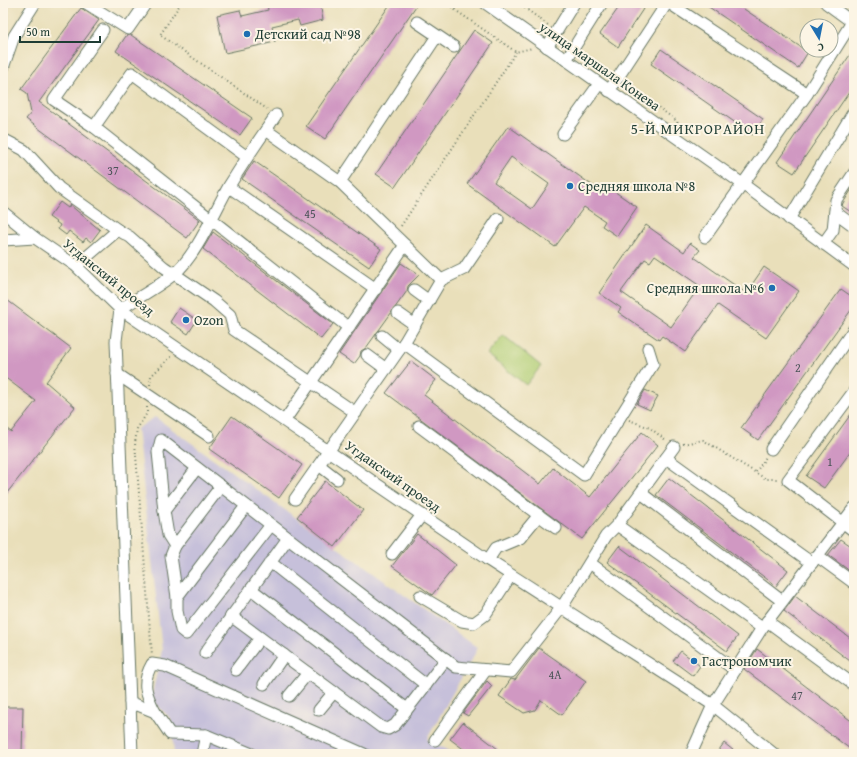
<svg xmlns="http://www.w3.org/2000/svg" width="857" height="757" viewBox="0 0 857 757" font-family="'Gentium Book Plus',serif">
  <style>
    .industrial { fill: #c6c0da }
    .green { fill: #b1ce75; stroke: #688654 }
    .building { fill: #d098c2; fill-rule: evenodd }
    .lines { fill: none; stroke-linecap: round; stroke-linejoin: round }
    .minor-casing { stroke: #667663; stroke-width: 13 }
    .path { stroke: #667663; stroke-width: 2; stroke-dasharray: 1 3; stroke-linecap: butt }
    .minor { stroke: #fff; stroke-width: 11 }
    .poi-dot { fill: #1f6fb2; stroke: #fcf5e5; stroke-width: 1.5 }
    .labels { text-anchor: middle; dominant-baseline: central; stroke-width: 4; stroke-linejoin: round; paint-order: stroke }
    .number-label { font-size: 12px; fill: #4b5458 }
    .poi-label { font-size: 14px; fill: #1f3d34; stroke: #fcf5e5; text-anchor: start }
    .street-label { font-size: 14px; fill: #1f3d34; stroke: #fcf5e5 }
    .neighbourhood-label { font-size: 15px; letter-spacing: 1px; fill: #1f3d34; stroke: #fcf5e5 }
  </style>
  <rect width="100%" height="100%" fill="#fcf5e5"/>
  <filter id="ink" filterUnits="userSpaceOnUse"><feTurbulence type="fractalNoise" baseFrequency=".025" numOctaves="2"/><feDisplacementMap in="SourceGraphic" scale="8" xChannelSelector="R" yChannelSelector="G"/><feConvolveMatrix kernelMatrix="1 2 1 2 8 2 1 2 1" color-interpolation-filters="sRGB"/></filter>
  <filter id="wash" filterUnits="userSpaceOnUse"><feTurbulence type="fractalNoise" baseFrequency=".012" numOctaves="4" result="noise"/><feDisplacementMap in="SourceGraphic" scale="16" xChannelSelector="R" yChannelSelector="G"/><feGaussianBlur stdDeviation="0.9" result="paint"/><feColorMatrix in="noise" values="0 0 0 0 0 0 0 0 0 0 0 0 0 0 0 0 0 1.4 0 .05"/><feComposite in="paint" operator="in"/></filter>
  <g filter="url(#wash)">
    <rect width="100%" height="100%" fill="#e9dfba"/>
    <!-- industrial -->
    <polygon class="industrial" points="155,417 478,648 427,739 454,754 174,754 171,719 151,699 162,650 137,429"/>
    <!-- green -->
    <polygon class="green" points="503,335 541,366 526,385 487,354"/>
    <g id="blocks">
      <!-- building -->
      <g class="building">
        <polygon points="267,3 320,3 323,20 300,26 298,20 272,26 275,42 225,53 217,15 240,10 242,16 268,10"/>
        <polygon points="391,3 418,3 325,139 306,126"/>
        <polygon points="622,3 647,3 618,47 600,34"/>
        <polygon points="703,3 735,3 808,52 798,68"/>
        <polygon points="81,8 99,20 39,102 200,220 187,238 26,119 31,113 27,93 21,89"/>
        <polygon points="474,30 493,43 395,187 376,174"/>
        <polygon points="131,35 252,118 240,135 116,51 126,36"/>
        <polygon points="661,49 763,119 753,135 651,64"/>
        <polygon points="854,49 854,85 794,173 777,162"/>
        <path d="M 508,126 L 606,195 L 611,189 L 637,207 L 617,236 L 602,226 L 605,221 L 584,207 L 555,247 L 467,184 ZM 511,157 L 549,184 L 532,209 L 494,182 Z"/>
        <polygon points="254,161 381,249 369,267 242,179"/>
        <polygon points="854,186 854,214 842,206 843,203"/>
        <polygon points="60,202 68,208 70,205 100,230 91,242 86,238 83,242 69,231 66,235 58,229 60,225 49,217"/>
        <path d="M 646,225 L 684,252 L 690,243 L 700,250 L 694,257 L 746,293 L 764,267 L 799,291 L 766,338 L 718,305 L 685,352 L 662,336 L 659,340 L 618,312 L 621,308 L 599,293 ZM 655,255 L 700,286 L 671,327 L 621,292 L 645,259 L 650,262 Z"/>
        <polygon points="213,232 333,324 321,339 203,249"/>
        <polygon points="401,263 419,275 408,286 407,291 366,348 361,351 360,356 354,364 339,354"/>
        <polygon points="841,289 854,298 854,306 758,440 741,428"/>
        <polygon points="3,297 71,348 46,382 75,407 3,498 3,426 11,432 36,401 3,376"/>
        <polygon points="179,308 197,320 188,334 170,322"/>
        <polygon points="411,361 436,380 424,395 540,484 553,468 590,497 642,432 658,445 582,539 386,393"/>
        <polygon points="645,390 658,396 650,410 637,404"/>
        <polygon points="854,410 854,447 824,488 806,476"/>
        <polygon points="232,416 302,465 279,498 209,449"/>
        <polygon points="669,478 788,570 776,586 656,495"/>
        <polygon points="325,481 363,510 335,547 297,517"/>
        <polygon points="417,534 456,565 432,595 392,566"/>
        <polygon points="841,539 854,548 854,574 828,555"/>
        <polygon points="619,546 738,636 727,651 607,562"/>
        <polygon points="795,596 854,641 854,664 784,611"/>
        <polygon points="539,648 586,681 562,715 541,700 535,710 524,713 499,696 511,679 515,680"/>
        <polygon points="757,649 854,723 854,752 744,669"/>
        <polygon points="681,651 700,666 693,676 673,661"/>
        <polygon points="487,681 492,686 468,716 463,713"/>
        <polygon points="3,707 23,707 22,754 3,754"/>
        <polygon points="463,722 498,749 494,754 470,754 450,739"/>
        <polygon points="724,743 738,754 716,754"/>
      </g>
    </g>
  </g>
  <g filter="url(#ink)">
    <use href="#blocks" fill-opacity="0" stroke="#667663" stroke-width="1"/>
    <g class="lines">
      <defs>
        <g id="minor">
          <polyline points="86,3 128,29 146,3"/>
          <polyline points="485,3 744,185 854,266"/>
          <polyline points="669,3 807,94"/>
          <polyline points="826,3 852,22"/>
          <polyline points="417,22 454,47"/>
          <polyline points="547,47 574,3"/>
          <polyline points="566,60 602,3"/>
          <polyline points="3,68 14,36 35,3"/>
          <polyline points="609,91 667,3"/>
          <polyline points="94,127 54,100 103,30"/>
          <polyline points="266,130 276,115"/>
          <polyline points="563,134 599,84"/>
          <polyline points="3,139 24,150 59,188 118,230"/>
          <polyline points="247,157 132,73 94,127 349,328"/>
          <polyline points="340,182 437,36"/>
          <polyline points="229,187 376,289"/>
          <polyline points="3,212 35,238 76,266 120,309 488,560 713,705 774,754"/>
          <polyline points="835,212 854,226"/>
          <polyline points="789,219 854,111"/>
          <polyline points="705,237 807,94 854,19"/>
          <polyline points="3,240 35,238"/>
          <polyline points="823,244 833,230 836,200 854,173"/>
          <polyline points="76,266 118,230 130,237 164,267 214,301 230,315 234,330 356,413"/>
          <polyline points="441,280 464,269 498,219"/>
          <polyline points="414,290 429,301"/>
          <polyline points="398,313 415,325"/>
          <polyline points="382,336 399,350"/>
          <polyline points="404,343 584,475 653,364 648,348"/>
          <polyline points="367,355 386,369"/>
          <polyline points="117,374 209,436"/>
          <polyline points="854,391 788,480 854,531"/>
          <polyline points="285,420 405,245"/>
          <polyline points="419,426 556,528"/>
          <polyline points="771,449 854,329"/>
          <polyline points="666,458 812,563"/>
          <polyline points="319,465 337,479"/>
          <polyline points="641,493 782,601"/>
          <polyline points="246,506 177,597 177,611 181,630 186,634 271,525"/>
          <polyline points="164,511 158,452 161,440 456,667 511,672 562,607 606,536 617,525 674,447"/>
          <polyline points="617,525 762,628"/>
          <polyline points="175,546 168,535 164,511 197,468"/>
          <polyline points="392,554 422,515"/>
          <polyline points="817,556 854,583"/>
          <polyline points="488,560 496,548 520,538 539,515"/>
          <polyline points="270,562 426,685"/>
          <polyline points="590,563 735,670"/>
          <polyline points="251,589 407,709"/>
          <polyline points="420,596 462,621 474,623 485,615 511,575"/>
          <polyline points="177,597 171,556 175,546 221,486"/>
          <polyline points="231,616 381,727 388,729 395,725 446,659"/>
          <polyline points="767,621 854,685"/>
          <polyline points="205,653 288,538"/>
          <polyline points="236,670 260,638"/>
          <polyline points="264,684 284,655"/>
          <polyline points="289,696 308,673"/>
          <polyline points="130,702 155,712 170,734 206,735 252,754"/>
          <polyline points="319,710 334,692"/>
          <path d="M 155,712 C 146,694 141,683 152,664 L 165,666 L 364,754"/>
          <polyline points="435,740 486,670"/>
          <path d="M 132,754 L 116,341 L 120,309 C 138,298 158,287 174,274 C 197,255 214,212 229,186 C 241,167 253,148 266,130 L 340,182 L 441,280 L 404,343 L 295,499"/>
          <polyline points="202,754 206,735"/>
          <polyline points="691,754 713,705 762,628 854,508"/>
        </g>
      </defs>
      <!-- minor casing -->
      <use href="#minor" class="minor-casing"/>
      <!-- path -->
      <g class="path">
        <polyline points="181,3 160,35 267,109"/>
        <polyline points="445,3 516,52 532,48"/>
        <polyline points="518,3 548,25"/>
        <polyline points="582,53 609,72"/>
        <polyline points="626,84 677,121 678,125"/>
        <polyline points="401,226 516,52"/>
        <polyline points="150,385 151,376 172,356"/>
        <polyline points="147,407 147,413 137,429 135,443 152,655"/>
        <polyline points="629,420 650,428 667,441"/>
        <polyline points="683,444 703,440 766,479 779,479"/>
        <polyline points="756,472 766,457"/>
      </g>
      <!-- minor -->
      <use href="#minor" class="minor"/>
    </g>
  </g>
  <!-- markers -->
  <g class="poi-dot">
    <circle cx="247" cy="34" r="4"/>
    <circle cx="570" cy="186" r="4"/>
    <circle cx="772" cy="288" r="4"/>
    <circle cx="186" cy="320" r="4"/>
    <circle cx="694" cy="661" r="4"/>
  </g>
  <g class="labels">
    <!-- number labels -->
    <g class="number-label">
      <text x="113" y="170">37</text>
      <text x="310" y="213">45</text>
      <text x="798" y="367">2</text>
      <text x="830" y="461">1</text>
      <text x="555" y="674">4А</text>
      <text x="797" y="695">47</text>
    </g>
    <!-- poi labels -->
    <g class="poi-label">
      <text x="255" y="34">Детский сад №98</text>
      <text x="578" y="186">Средняя школа №8</text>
      <text x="764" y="288" text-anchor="end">Средняя школа №6</text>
      <text x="194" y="320">Ozon</text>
      <text x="702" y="661">Гастрономчик</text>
    </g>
    <!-- street labels -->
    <g class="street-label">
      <text transform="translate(600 66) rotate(35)">улица маршала Конева</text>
      <text transform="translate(109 277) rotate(39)">Угданский проезд</text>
      <text transform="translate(393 476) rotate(35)">Угданский проезд</text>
    </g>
    <!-- neighbourhood labels -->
    <g class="neighbourhood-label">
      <text x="698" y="128">5-Й МИКРОРАЙОН</text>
    </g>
  </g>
  <!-- margin -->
  <rect width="857" height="757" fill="none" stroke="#fcf5e5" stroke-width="16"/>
  <!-- north arrow -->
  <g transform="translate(819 38) rotate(170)"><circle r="19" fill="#fcf5e5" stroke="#a4ab9e"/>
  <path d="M0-3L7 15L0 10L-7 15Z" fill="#1f6fb2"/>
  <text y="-6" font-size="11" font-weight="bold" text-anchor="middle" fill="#1f3d34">С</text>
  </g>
  <!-- scale -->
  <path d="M20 36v6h80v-6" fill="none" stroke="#1f3d34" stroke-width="2"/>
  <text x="26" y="36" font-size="12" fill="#1f3d34" stroke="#fcf5e5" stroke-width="3" paint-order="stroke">50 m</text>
</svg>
